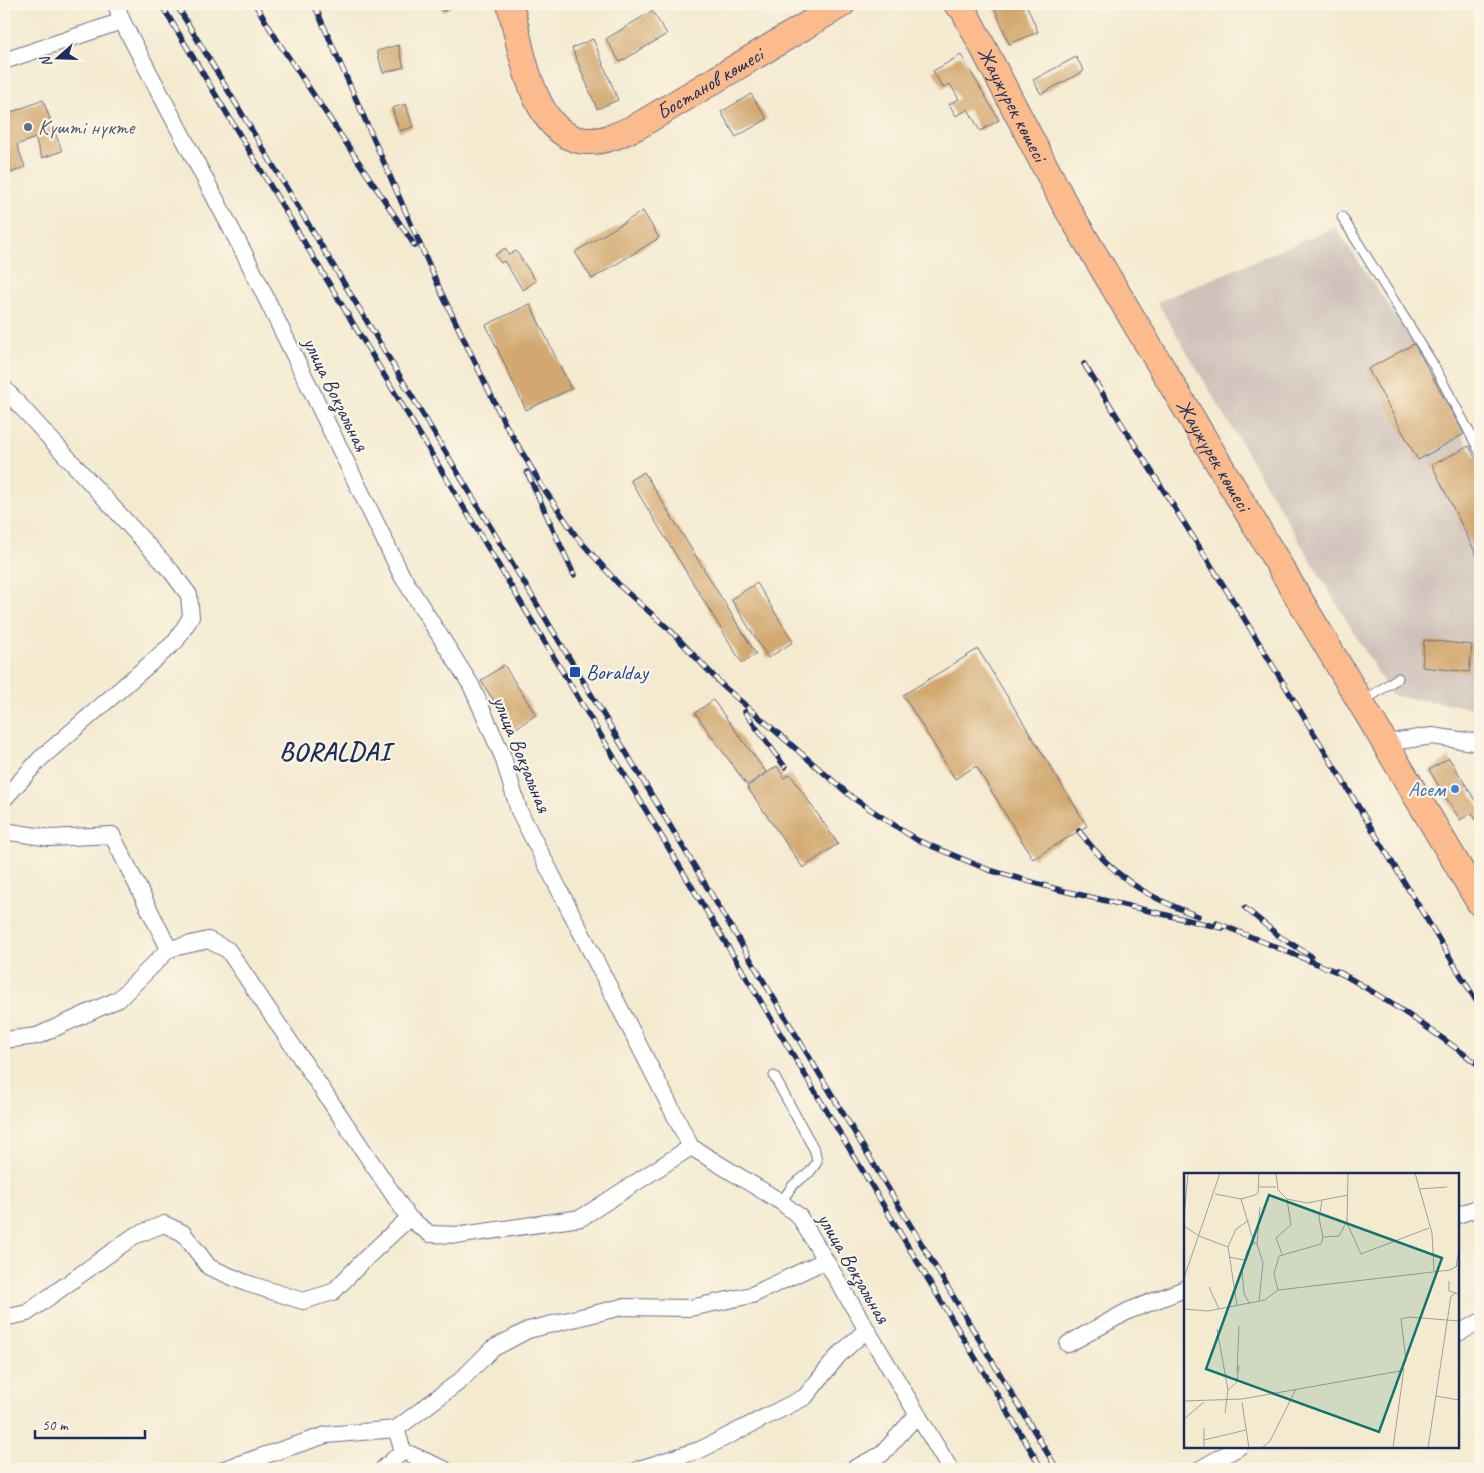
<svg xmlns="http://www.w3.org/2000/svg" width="1484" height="1473" viewBox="0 0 1484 1473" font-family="Caveat,sans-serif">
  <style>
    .industrial { fill: #cec1ba }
    .building { fill: #d2a86f }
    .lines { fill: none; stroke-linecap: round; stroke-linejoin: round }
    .lane-casing { stroke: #677086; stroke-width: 11 }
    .street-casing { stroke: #677086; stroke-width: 18 }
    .primary-casing { stroke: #677086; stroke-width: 28 }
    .lane { stroke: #fff; stroke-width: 9 }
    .street { stroke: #fff; stroke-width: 16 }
    .primary { stroke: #fbbb8d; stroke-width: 26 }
    .rail-casing { stroke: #1b2f5e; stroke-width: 5.5 }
    .rail { stroke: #fcf5e5; stroke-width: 4; stroke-dasharray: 11; stroke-linecap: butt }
    .service-dot { fill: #5c6f8a; stroke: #fcf5e5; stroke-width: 2 }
    .transit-dot { fill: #1a4fb4; stroke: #fcf5e5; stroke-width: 2 }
    .shop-dot { fill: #3f7fe0; stroke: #fcf5e5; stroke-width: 2 }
    .labels { text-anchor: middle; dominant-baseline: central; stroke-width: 4.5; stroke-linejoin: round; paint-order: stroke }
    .street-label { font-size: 21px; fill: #1b2f5e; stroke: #fcf5e5 }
    .service-label { font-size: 21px; fill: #4e5e75; stroke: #fcf5e5; text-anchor: start }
    .transit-label { font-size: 21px; fill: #164399; stroke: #fcf5e5; text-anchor: start }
    .shop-label { font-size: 21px; fill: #366cbe; stroke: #fcf5e5; text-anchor: end }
    .district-label { font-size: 26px; font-weight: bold; letter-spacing: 1px; fill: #1b2f5e; stroke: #fcf5e5 }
    .inset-road { fill: none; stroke: #9d9fa2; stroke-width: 1 }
    .view { fill: #0f766e; fill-opacity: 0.15; stroke: #0f766e; stroke-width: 2.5 }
    .inset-edge { fill: none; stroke: #1b2f5e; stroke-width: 2.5 }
  </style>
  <rect width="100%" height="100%" fill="#fcf5e5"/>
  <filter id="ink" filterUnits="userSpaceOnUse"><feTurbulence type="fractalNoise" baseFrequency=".02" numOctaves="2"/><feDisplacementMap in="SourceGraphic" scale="10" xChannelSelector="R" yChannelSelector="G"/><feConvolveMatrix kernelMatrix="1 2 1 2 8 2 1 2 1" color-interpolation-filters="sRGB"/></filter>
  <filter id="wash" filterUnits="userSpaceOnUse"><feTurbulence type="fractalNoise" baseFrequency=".0096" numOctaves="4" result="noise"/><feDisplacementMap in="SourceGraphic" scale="20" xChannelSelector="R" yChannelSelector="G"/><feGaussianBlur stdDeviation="1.12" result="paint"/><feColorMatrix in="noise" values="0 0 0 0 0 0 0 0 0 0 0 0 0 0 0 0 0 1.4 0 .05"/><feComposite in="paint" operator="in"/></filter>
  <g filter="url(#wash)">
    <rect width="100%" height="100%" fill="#f4ead0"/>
    <!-- industrial -->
    <polygon class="industrial" points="1335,227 1414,344 1480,468 1480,709 1391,695 1157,302"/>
    <g id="blocks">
      <!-- building -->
      <g class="building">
        <polygon points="439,4 457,4 443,12"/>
        <polygon points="993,4 1026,4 1038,32 1009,44"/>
        <polygon points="652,11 667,34 620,62 606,39"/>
        <polygon points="593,39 618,100 597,109 572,48"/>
        <polygon points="398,45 404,67 383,73 377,51"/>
        <polygon points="961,55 999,120 980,131 968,109 956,116 949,104 959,99 950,84 943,88 933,71"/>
        <polygon points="1076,57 1084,71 1041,94 1033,80"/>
        <polygon points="751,94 767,119 736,137 721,112"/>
        <polygon points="43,100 62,151 42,158 35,138 17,145 25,167 8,174 4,163 4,115"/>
        <polygon points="406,104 413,127 399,131 392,108"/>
        <polygon points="643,211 659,238 592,279 575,252"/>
        <polygon points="505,248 509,255 516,251 536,281 523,290 504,261 501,263 495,255"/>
        <polygon points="530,304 571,389 526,410 486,325"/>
        <polygon points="1414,344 1464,434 1418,460 1368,369"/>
        <polygon points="1469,446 1480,468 1480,562 1432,465"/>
        <polygon points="644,472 756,654 742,663 630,480"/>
        <polygon points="757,583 793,642 768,658 731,599"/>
        <polygon points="1424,640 1472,645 1469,672 1422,667"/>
        <polygon points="978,649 1087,826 1033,859 976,766 955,779 903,695"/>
        <polygon points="504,665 536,715 513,730 481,681"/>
        <polygon points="713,700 766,772 747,785 695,713"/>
        <polygon points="1449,758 1480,808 1480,826 1472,813 1460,820 1429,770"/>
        <polygon points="777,766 784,778 790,774 838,844 803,868 747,787"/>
      </g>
    </g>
  </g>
  <g filter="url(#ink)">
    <use href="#blocks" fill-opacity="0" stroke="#677086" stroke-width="1"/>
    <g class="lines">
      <defs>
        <g id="lane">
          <polyline points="1342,217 1433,364 1480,452"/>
          <polyline points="1364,701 1398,678"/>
          <polyline points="774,1076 815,1151 817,1162 810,1172 793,1185 781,1202"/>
        </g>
        <g id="street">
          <polyline points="116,4 122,21 246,257 402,576 471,685 503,757 519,811 691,1147 781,1202 799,1216 950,1469"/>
          <polyline points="4,61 122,21"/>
          <polyline points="4,388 171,571 189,595 191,617 176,641 40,759 4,799"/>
          <polyline points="1385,743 1432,736 1480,743"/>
          <polyline points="4,829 10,832 50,838 112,835 169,949 208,940 228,950 409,1218 430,1234 462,1235 581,1218 691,1147"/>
          <polyline points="4,1040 37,1036 119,999 169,949"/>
          <polyline points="1458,1215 1480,1207"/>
          <polyline points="4,1318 27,1313 134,1236 164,1224 183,1233 209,1267 246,1283 303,1301 333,1292 367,1257 409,1218"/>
          <polyline points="1458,1333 1480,1322"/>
          <polyline points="1068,1344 1128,1311 1185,1289"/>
          <polyline points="224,1469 326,1435 396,1429"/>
          <polyline points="383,1469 403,1451"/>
          <polyline points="444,1469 403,1451 396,1429 460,1381 492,1349 528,1330 622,1307 690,1308 752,1295 824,1261"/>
          <polyline points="639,1469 702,1449 805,1397 838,1356 866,1330"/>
          <polyline points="853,1469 882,1454 917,1415"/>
          <polyline points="1200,1469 1239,1447"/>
        </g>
        <g id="primary">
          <path id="s1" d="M 510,4 C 521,45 532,139 587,141 C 605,142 621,134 638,126 L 842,4"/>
          <path id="s2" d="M 957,4 L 962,7 L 1065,205 L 1480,903"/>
        </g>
      </defs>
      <!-- lane casing -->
      <use href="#lane" class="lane-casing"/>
      <!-- street casing -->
      <use href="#street" class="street-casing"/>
      <!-- primary casing -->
      <use href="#primary" class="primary-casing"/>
      <!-- lane -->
      <use href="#lane" class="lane"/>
      <!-- street -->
      <use href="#street" class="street"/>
      <!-- primary -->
      <use href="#primary" class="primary"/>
      <defs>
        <g id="rail">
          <polyline points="161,4 1042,1469"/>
          <polyline points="176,4 1057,1469"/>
          <polyline points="255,4 279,43 415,246"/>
          <polyline points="314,4 442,294 504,422 542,486 576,536 621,587 670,630 723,686 853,798 917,840 989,870 1060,890 1222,928"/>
          <polyline points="1084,364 1239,610 1480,1007"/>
          <polyline points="527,472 574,575"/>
          <polyline points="745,712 785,767"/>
          <path d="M 1079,831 C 1114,877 1144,896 1198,916"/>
          <polyline points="1245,908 1279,936 1311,956"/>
          <polyline points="1217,923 1342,974"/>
          <path d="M 1337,971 C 1387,999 1434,1031 1480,1066"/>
        </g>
      </defs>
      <!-- rail casing -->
      <use href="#rail" class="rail-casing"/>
      <!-- rail -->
      <use href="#rail" class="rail"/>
    </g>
  </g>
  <!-- markers -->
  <circle class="service-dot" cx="28" cy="127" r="5"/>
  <rect class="transit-dot" x="569" y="666" width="12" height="12" rx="2.5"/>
  <circle class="shop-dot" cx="1455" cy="789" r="5"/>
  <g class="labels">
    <!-- street labels -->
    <g class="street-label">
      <text stroke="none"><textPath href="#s1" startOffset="305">Бостанов көшесі</textPath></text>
      <text stroke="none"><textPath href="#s2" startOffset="115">Жаужүрек көшесі</textPath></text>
      <text transform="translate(336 394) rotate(64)">улица Вокзальная</text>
      <text stroke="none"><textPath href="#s2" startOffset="520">Жаужүрек көшесі</textPath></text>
      <text transform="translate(522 754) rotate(68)">улица Вокзальная</text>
      <text transform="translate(854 1268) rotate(60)">улица Вокзальная</text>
    </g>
    <!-- service labels -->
    <g class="service-label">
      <text x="38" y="127">Күшті нүкте</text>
    </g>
    <!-- transit labels -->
    <g class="transit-label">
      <text x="586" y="672">Boralday</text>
    </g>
    <!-- shop labels -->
    <g class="shop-label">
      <text x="1445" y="789">Асем</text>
    </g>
    <!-- district labels -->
    <g class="district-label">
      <text x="335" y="751">BORALDAI</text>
    </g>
  </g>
  <!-- overview -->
  <g transform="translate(1184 1173)">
    <rect width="275" height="275" fill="#f4ead0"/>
    <path class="inset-road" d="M 92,0 L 94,17 L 103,26 L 123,30 L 164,22M 164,0 L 163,50 L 177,81 L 245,55M 231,0 L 248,60 L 250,98M 75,14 L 92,14M 235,16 L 263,14M 31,21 L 57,26 L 71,22 L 74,20 L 75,0M 57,26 L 70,70M 138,28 L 135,45 L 139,64M 0,44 L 4,0M 0,53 L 15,63 L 44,74M 73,71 L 76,34M 98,81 L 92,65 L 107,52 L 103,26M 45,84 L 60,87M 272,94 L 275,77M 0,105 L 36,0M 265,108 L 265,118 L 275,121M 25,114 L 35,136M 94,117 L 90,101 L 95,83 L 137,71 L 139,64 L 155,63 L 163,48M 65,130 L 60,120 L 58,98 L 63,78 L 70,70 L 73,71 L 79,90 L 75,128M 53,132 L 44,74 L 52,56 L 65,47M 0,136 L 24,138 L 81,127 L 94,117 L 266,97 L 275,92M 33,156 L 44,217 L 41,240M 53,200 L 55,153M 44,217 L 53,209 L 55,192M 252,223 L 275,227M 0,228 L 58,226 L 216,198 L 222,188 L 217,146 L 225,144 L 275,148M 58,229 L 65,275M 0,246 L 20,229M 20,255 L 20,275M 20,267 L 62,257M 78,275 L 86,268 L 112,216M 209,275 L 220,195M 244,275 L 267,123 L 272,120"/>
    <path class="view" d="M 85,22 L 258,85 L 195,259 L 22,196 Z"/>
    <rect width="275" height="275" class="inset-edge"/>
  </g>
  <!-- margin -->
  <rect width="1484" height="1473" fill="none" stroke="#fcf5e5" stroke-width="20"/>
  <!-- north arrow -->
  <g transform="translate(58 58) rotate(250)" stroke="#fcf5e5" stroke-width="4" paint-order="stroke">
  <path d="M0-4L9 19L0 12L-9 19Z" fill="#1b2f5e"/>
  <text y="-8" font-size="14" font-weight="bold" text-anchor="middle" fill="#1b2f5e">N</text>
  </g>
  <!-- scale -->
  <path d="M35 1430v8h110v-8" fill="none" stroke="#1b2f5e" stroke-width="2.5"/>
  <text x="42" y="1430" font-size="15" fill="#1b2f5e" stroke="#fcf5e5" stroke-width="4" paint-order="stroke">50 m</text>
</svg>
